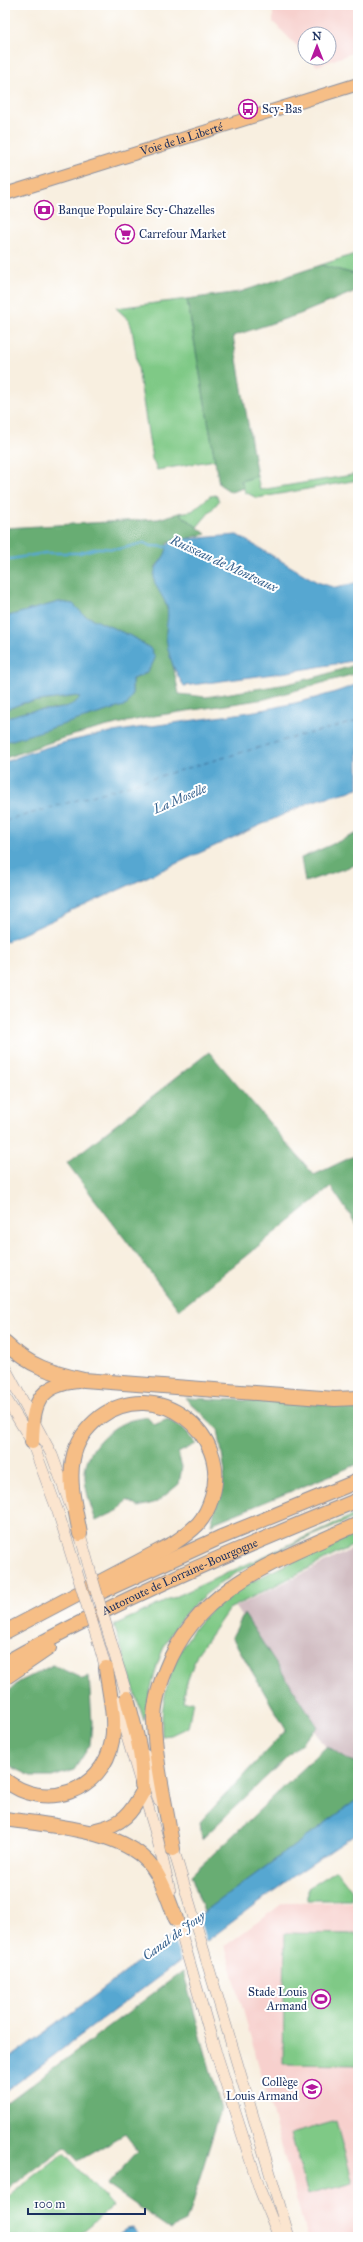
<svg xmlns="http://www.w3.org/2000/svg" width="363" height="2242" viewBox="0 0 363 2242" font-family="'IM FELL Great Primer',serif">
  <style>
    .built { fill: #f7d0cd }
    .industrial { fill: #d2bec3 }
    .green { fill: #7fc986; stroke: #4d7c72 }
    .forest { fill: #67ad73; stroke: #416e68 }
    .water { fill: #57a7d1; stroke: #396b98 }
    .pier { fill: #f8efe0 }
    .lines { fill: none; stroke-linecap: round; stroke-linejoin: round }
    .stream { stroke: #57a7d1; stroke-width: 2.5 }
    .ferry { stroke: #335f8c; stroke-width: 1; stroke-dasharray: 5 4; stroke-linecap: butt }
    .secondary-casing { stroke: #8a8f9f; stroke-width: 12 }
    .primary-casing { stroke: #8a8f9f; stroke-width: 14 }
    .highway-casing { stroke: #8a8f9f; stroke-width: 16 }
    .secondary { stroke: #fbe5cf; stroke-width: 11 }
    .primary { stroke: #f6be86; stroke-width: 12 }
    .highway { stroke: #f6be86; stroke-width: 14 }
    .secondary-bridge-casing { stroke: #8a8f9f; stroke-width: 12; stroke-linecap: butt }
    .secondary-bridge { stroke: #fbe5cf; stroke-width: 11 }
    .labels { text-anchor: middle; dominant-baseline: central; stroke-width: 4; stroke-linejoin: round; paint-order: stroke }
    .poi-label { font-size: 12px; fill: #1b2f5e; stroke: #fff; text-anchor: start }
    .street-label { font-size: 12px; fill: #1b2f5e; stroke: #fff }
    .water-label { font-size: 13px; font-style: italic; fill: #335f8c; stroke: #fff }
  </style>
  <rect width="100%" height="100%" fill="#fff"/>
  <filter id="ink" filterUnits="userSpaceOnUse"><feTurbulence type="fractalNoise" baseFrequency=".025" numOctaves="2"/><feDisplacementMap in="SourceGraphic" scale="8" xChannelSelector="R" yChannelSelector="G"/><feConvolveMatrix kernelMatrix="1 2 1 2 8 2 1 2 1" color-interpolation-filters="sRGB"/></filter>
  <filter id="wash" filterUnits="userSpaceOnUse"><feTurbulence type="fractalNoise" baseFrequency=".012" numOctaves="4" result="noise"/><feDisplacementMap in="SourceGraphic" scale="16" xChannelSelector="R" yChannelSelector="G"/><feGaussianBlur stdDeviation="0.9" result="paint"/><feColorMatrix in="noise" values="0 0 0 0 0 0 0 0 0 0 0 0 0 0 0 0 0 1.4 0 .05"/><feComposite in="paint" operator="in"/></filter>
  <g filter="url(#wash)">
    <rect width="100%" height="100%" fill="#f8efe0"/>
    <!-- built -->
    <g class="built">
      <polygon points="273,5 358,5 358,51 317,66 309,58 329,58 329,34 305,34 305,54 273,22"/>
      <polygon points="358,1902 358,2232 353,2237 307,2237 225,1946 283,1903"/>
    </g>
    <!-- industrial -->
    <polygon class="industrial" points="358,1546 358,1763 343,1774 235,1607"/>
    <!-- green -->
    <g class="green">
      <polygon points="358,253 358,275 321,265"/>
      <polygon points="187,299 215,460 157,470 152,459 132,329 129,320 116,308"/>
      <polygon points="358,474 358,480 257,498 245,492 241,481 257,476 260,490"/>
      <polygon points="216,495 219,501 197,527 179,513 192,511 210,496"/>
      <path d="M 358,1513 L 358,1516 C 299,1543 206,1574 172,1632 C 155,1659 151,1691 144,1721 L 114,1625 Z"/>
      <path d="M 358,1532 L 358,1543 L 229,1609 L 197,1654 L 186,1685 L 183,1702 L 193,1701 L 188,1727 L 171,1735 L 162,1736 C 159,1688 181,1633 219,1603 C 257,1574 314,1553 358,1532 Z"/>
      <polygon points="336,1870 352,1891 351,1900 308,1900 308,1888"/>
      <polygon points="285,1933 358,1934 358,2065 283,2064"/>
      <polygon points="336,2121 353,2183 308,2195 291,2134"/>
      <polygon points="64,2153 113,2206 76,2237 5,2237 5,2199"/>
    </g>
    <!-- forest -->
    <g class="forest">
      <polygon points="321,265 358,275 358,290 300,314 233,336 257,476 241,481 244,488 231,492 219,484 187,299 240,292"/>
      <path d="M 179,513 L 206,534 L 167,543 L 167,554 L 156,566 L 154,580 L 164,598 L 169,616 L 166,633 L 179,694 L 206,697 L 287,684 L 320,676 L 358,664 L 358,673 L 265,699 L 154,716 L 108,726 L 63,738 L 5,758 L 5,739 L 132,695 L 132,679 C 145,676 150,671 155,658 L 151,649 L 135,638 L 84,615 L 73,604 L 59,602 L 5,617 L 5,528 L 158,519 Z"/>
      <polygon points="77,696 81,698 73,705 65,708 25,712 5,719 5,710 23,703"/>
      <polygon points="358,833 358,864 305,882 301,858"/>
      <polygon points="209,1052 314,1175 358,1154 358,1227 331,1187 179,1310 67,1163"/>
      <polygon points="185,1398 358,1405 358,1464 211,1524 225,1472 218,1429"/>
      <path d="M 147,1417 L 154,1425 L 168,1419 L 187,1432 L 196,1444 L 178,1453 L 182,1467 L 179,1484 L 157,1502 L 139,1507 L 127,1500 L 119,1510 L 96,1521 C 91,1506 84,1488 85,1472 C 86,1451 106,1430 126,1422 C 132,1419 140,1419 147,1417 Z"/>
      <polygon points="244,1614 318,1727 202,1839 200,1822 286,1730 232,1637"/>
      <polygon points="53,1665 83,1679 89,1676 92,1723 90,1745 74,1770 52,1777 33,1777 14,1768 5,1758 5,1695 19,1682"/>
      <polygon points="327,1746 353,1762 358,1759 358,1799 204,1912 191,1875"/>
      <polygon points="183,1971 221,2109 186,2222 171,2229 107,2185 138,2151 125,2134 78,2161 65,2147 5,2191 5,2104"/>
    </g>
    <!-- water -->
    <g class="water">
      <path d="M 237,535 L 317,582 L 336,588 L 358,582 L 358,660 L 288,672 L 184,686 C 174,671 167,653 166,634 C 166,624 169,617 167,607 C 164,597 155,587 154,579 C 153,564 167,559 167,546 L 173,540 Z"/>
      <path d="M 59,602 L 73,604 L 84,615 L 135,638 L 151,649 L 155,658 C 150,671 145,675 132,679 L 132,695 L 127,705 L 9,741 L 5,739 L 5,719 C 12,716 19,713 26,712 C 46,708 66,713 80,698 L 77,696 L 23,703 L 5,710 L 5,617 Z"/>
      <path d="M 358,684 L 358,789 L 313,801 L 5,942 L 5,762 C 117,715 245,728 358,684 Z"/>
      <polygon points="358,1799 358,1831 356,1834 295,1875 5,2092 5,2061 93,1997 204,1912"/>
      <polygon points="133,2228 140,2237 114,2237 126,2229"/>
    </g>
    <!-- pier -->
    <polygon class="pier" points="198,1914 206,1943 181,1962 172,1933"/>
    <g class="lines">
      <!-- stream -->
      <polyline class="stream" points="5,560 45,553 79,553 98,548 119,549 144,543 150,546 169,547"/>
      <!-- ferry -->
      <polyline class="ferry" points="5,821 295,737 358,721"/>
    </g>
  </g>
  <g filter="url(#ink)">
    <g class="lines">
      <defs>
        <g id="secondary">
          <polyline points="5,1368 52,1455 71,1507"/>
          <polyline points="5,1397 32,1442 58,1512 77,1573"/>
          <polyline points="78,1527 89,1567"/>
          <polyline points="111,1642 130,1706"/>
          <polyline points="100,1648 108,1676"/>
          <polyline points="116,1700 157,1837 170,1891"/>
          <polyline points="145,1755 159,1801"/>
          <polyline points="171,1841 289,2237"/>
          <polyline points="175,1912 211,2037 260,2190 279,2237"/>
        </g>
        <g id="primary">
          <path id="s1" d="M 5,194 L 358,84"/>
        </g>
        <g id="highway">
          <path d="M 5,1343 C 29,1366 52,1373 84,1380 L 335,1399 L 358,1398"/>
          <path d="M 32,1442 C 33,1406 36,1385 78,1381"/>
          <polyline points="101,1592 219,1538 358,1481"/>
          <path d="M 5,1632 L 174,1543 C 183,1537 191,1531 198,1524 C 205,1516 209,1507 212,1497 C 232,1432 156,1376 100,1417 C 87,1427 76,1442 73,1459 C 68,1483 76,1511 80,1534"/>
          <path id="s2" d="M 5,1663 C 118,1599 238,1549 358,1500"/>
          <polyline points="5,1678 49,1648"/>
          <path d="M 127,1698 C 134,1726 144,1756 142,1785"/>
          <path d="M 5,1780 C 44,1812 103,1792 112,1741 C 116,1718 109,1692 106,1668"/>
          <path d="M 5,1819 C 46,1825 112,1829 143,1857 C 160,1871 168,1899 176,1919"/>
          <path d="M 96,1830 C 123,1824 131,1814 143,1791"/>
          <path d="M 173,1849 C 166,1806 155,1763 154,1720 C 154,1704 160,1684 166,1669 C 199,1584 281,1560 358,1524"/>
        </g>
      </defs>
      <!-- secondary casing -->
      <use href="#secondary" class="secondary-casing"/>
      <!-- primary casing -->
      <use href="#primary" class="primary-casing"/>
      <!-- highway casing -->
      <use href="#highway" class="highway-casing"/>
      <!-- secondary -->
      <use href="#secondary" class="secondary"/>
      <!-- primary -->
      <use href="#primary" class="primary"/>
      <!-- highway -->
      <use href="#highway" class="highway"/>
      <defs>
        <g id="secondary-bridge">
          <polyline points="89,1567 111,1642"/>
          <polyline points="77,1573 100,1648"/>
        </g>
      </defs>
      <!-- secondary-bridge casing -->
      <use href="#secondary-bridge" class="secondary-bridge-casing"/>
      <!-- secondary-bridge -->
      <use href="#secondary-bridge" class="secondary-bridge"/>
    </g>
  </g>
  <!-- icons -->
  <defs>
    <symbol id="bus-ring" viewBox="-11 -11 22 22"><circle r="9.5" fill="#fff" stroke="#b5179e" stroke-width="1.5"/><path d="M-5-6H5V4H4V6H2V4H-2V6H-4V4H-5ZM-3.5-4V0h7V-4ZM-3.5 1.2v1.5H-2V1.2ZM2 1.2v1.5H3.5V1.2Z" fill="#b5179e"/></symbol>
    <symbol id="bank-ring" viewBox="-11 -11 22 22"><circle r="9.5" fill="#fff" stroke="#b5179e" stroke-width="1.5"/><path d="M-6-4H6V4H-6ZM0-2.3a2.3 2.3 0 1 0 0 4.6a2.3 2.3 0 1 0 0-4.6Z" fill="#b5179e"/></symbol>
    <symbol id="supermarket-ring" viewBox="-11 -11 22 22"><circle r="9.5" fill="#fff" stroke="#b5179e" stroke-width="1.5"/><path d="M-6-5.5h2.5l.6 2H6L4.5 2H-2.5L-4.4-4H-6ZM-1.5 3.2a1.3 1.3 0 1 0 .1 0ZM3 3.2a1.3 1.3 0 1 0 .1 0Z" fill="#b5179e"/></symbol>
    <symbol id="stadium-ring" viewBox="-11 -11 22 22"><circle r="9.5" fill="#fff" stroke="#b5179e" stroke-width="1.5"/><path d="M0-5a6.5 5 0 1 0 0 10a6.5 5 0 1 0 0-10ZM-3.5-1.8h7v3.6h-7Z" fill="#b5179e"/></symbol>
    <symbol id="school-ring" viewBox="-11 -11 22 22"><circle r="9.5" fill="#fff" stroke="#b5179e" stroke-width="1.5"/><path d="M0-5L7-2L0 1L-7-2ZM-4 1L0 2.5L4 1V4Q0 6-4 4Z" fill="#b5179e"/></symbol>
  </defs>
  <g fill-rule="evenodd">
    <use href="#bus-ring" x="237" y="98" width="22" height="22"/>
    <use href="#bank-ring" x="33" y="199" width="22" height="22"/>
    <use href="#supermarket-ring" x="114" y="223" width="22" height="22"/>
    <use href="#stadium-ring" x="310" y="1988" width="22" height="22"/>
    <use href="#school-ring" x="301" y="2078" width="22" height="22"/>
  </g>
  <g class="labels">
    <!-- poi labels -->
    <g class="poi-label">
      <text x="262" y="109">Scy-Bas</text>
      <text x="58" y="210">Banque Populaire Scy-Chazelles</text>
      <text x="139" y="234">Carrefour Market</text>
      <text x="307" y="1992" text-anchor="end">Stade Louis<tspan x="307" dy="14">Armand</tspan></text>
      <text x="298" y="2082" text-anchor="end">Collège<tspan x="298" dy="14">Louis Armand</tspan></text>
    </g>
    <!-- street labels -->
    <g class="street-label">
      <text stroke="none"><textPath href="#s1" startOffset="185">Voie de la Liberté</textPath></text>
      <text stroke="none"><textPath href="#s2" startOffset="195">Autoroute de Lorraine-Bourgogne</textPath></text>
    </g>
    <!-- water labels -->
    <g class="water-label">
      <text transform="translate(224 564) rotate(25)">Ruisseau de Montvaux</text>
      <text transform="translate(180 799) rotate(-23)">La Moselle</text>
      <text transform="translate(174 1936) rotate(-36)">Canal de Jouy</text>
    </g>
  </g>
  <!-- margin -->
  <rect width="363" height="2242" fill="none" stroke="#fff" stroke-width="20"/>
  <!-- north arrow -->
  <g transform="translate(317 46)"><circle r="19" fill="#ffffff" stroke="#a4acbf"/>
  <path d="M0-3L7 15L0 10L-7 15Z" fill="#b5179e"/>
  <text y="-6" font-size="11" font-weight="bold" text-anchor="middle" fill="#1b2f5e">N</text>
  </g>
  <!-- scale -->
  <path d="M28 2208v6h117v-6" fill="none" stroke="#1b2f5e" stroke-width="2"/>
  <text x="34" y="2208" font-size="12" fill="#1b2f5e" stroke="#ffffff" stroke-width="3" paint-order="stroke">100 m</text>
</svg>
